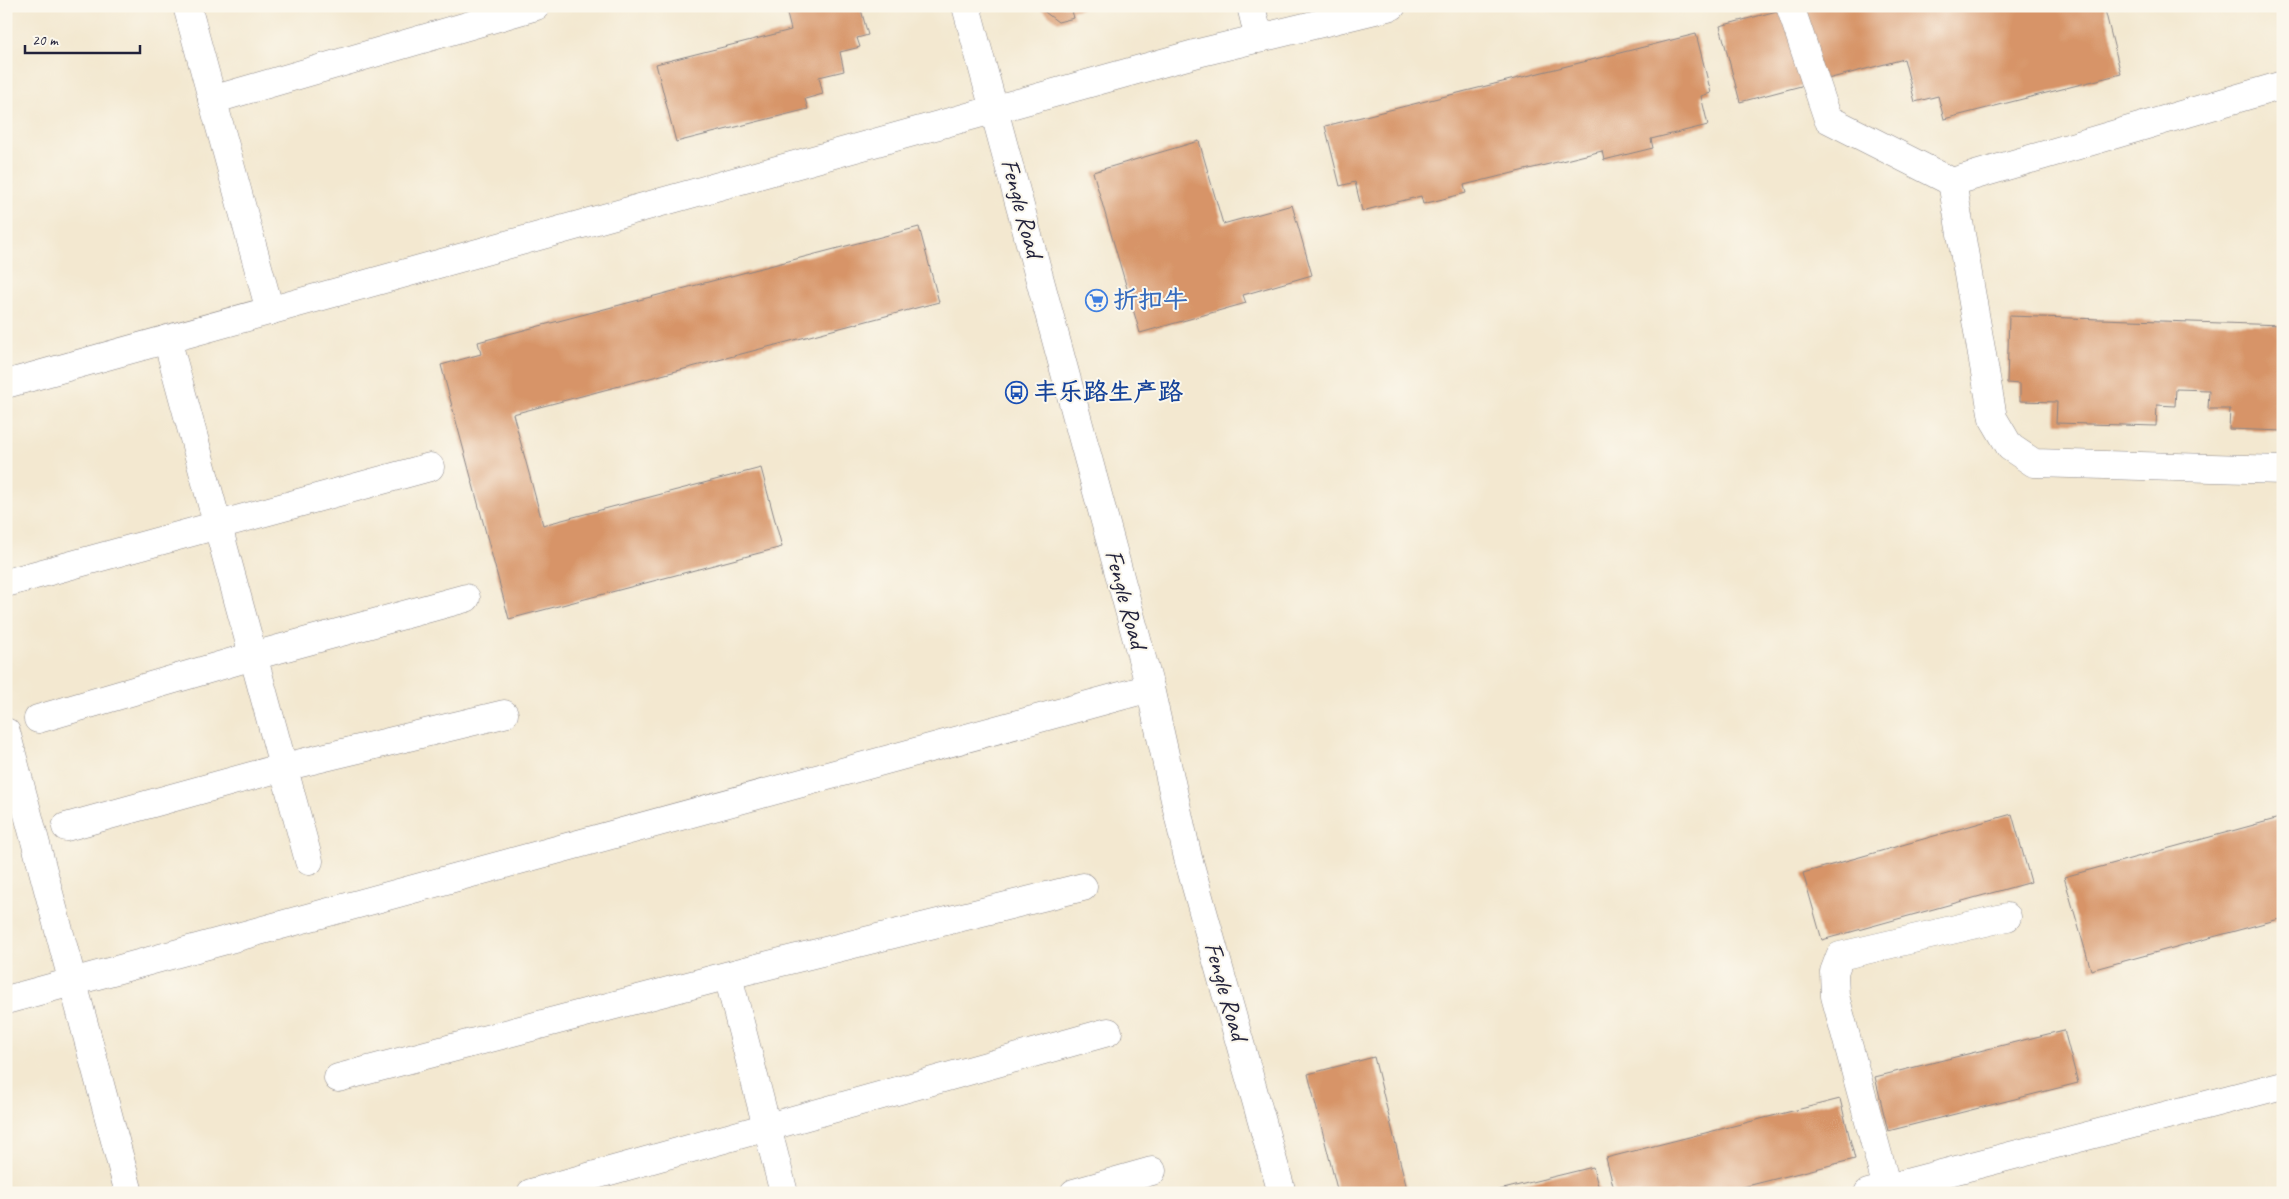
<svg xmlns="http://www.w3.org/2000/svg" width="2289" height="1199" viewBox="0 0 2289 1199" font-family="Caveat,'LXGW WenKai TC',sans-serif">
  <style>
    .building { fill: #d79468 }
    .lines { fill: none; stroke-linecap: round; stroke-linejoin: round }
    .minor-casing { stroke: #8a8586; stroke-width: 29 }
    .minor { stroke: #fff; stroke-width: 28 }
    .labels { text-anchor: middle; dominant-baseline: central; stroke-width: 4; stroke-linejoin: round; paint-order: stroke }
    .street-label { font-size: 25px; fill: #22223b; stroke: #fbf7ec }
    .shop-label { font-size: 25px; font-weight: bold; fill: #366cbe; stroke: #fbf7ec; text-anchor: start }
    .transit-label { font-size: 25px; font-weight: bold; fill: #164399; stroke: #fbf7ec; text-anchor: start }
  </style>
  <rect width="100%" height="100%" fill="#fbf7ec"/>
  <filter id="ink" filterUnits="userSpaceOnUse"><feTurbulence type="fractalNoise" baseFrequency=".02" numOctaves="2"/><feDisplacementMap in="SourceGraphic" scale="10" xChannelSelector="R" yChannelSelector="G"/><feConvolveMatrix kernelMatrix="1 2 1 2 8 2 1 2 1" color-interpolation-filters="sRGB"/></filter>
  <filter id="wash" filterUnits="userSpaceOnUse"><feTurbulence type="fractalNoise" baseFrequency=".0096" numOctaves="4" result="noise"/><feDisplacementMap in="SourceGraphic" scale="20" xChannelSelector="R" yChannelSelector="G"/><feGaussianBlur stdDeviation="1.12" result="paint"/><feColorMatrix in="noise" values="0 0 0 0 0 0 0 0 0 0 0 0 0 0 0 0 0 1.4 0 .05"/><feComposite in="paint" operator="in"/></filter>
  <g filter="url(#wash)">
    <rect width="100%" height="100%" fill="#f3e8d0"/>
    <g id="blocks">
      <!-- building -->
      <g class="building">
        <polygon points="785,6 860,6 868,35 857,38 860,47 840,52 844,71 819,77 823,94 805,99 808,109 676,142 656,64 791,30"/>
        <polygon points="1037,6 1089,6 1089,7 1072,11 1074,18 1058,22"/>
        <polygon points="1796,6 2104,6 2121,74 1944,119 1938,96 1915,102 1904,59 1740,102 1720,26"/>
        <polygon points="1696,34 1711,93 1701,96 1708,125 1651,139 1653,148 1604,160 1602,151 1464,185 1466,193 1423,204 1421,196 1362,211 1355,182 1340,186 1325,126"/>
        <polygon points="1199,141 1223,224 1292,205 1312,275 1243,295 1246,303 1140,333 1093,172"/>
        <polygon points="919,227 939,302 513,414 543,525 761,468 782,547 509,619 441,365 481,354 478,342"/>
        <polygon points="2009,316 2283,325 2283,431 2229,429 2230,409 2208,409 2209,390 2176,389 2175,406 2157,405 2156,426 2056,423 2057,402 2020,401 2020,384 2007,383"/>
        <polygon points="2012,814 2031,882 1822,940 1803,873"/>
        <polygon points="2283,817 2283,918 2091,970 2064,877"/>
        <polygon points="2064,1030 2078,1083 1888,1131 1875,1077"/>
        <polygon points="1374,1057 1408,1193 1338,1193 1308,1074"/>
        <polygon points="1840,1099 1855,1159 1719,1193 1615,1193 1606,1158"/>
        <polygon points="1593,1167 1600,1193 1492,1193 1491,1192"/>
      </g>
    </g>
  </g>
  <g filter="url(#ink)">
    <use href="#blocks" fill-opacity="0" stroke="#8a8586" stroke-width="1"/>
    <g class="lines">
      <defs>
        <g id="minor">
          <polyline points="187,6 270,311"/>
          <polyline points="966,6 1150,688 1188,858 1282,1193"/>
          <polyline points="1251,6 1259,39"/>
          <polyline points="1790,6 1828,119 1952,182 2283,85"/>
          <polyline points="212,100 536,6"/>
          <polyline points="1952,182 1993,418 2010,447 2034,463 2283,470"/>
          <polyline points="167,339 309,861"/>
          <polyline points="6,384 1198,53 1392,6"/>
          <polyline points="6,583 430,467"/>
          <polyline points="38,719 253,656 466,598"/>
          <polyline points="6,732 129,1193"/>
          <polyline points="66,827 284,767 504,714"/>
          <polyline points="728,976 784,1193"/>
          <polyline points="6,1000 1150,688"/>
          <polyline points="338,1078 737,973 1083,887"/>
          <polyline points="1887,1188 1835,996 1834,972 1840,956 2007,917"/>
          <polyline points="531,1193 1108,1032"/>
          <polyline points="1074,1193 1152,1171"/>
          <polyline points="1868,1193 2283,1085"/>
        </g>
      </defs>
      <!-- minor casing -->
      <use href="#minor" class="minor-casing"/>
      <!-- minor -->
      <use href="#minor" class="minor"/>
    </g>
  </g>
  <!-- icons -->
  <defs>
    <symbol id="supermarket-ring" viewBox="-11 -11 22 22"><circle r="9.5" fill="#fbf7ec" stroke="#3f7fe0" stroke-width="1.5"/><path d="M-6-5.5h2.5l.6 2H6L4.5 2H-2.5L-4.4-4H-6ZM-1.5 3.2a1.3 1.3 0 1 0 .1 0ZM3 3.2a1.3 1.3 0 1 0 .1 0Z" fill="#3f7fe0"/></symbol>
    <symbol id="bus-ring" viewBox="-11 -11 22 22"><circle r="9.5" fill="#fbf7ec" stroke="#1a4fb4" stroke-width="1.5"/><path d="M-5-6H5V4H4V6H2V4H-2V6H-4V4H-5ZM-3.5-4V0h7V-4ZM-3.5 1.2v1.5H-2V1.2ZM2 1.2v1.5H3.5V1.2Z" fill="#1a4fb4"/></symbol>
  </defs>
  <g fill-rule="evenodd">
    <use href="#supermarket-ring" x="1084" y="288" width="25" height="25"/>
    <use href="#bus-ring" x="1004" y="380" width="25" height="25"/>
  </g>
  <g class="labels">
    <!-- street labels -->
    <g class="street-label">
      <text transform="translate(1022 208) rotate(75)">Fengle Road</text>
      <text transform="translate(1126 599) rotate(75)">Fengle Road</text>
      <text transform="translate(1226 991) rotate(74)">Fengle Road</text>
    </g>
    <!-- shop labels -->
    <g class="shop-label">
      <text x="1113" y="300">折扣牛</text>
    </g>
    <!-- transit labels -->
    <g class="transit-label">
      <text x="1033" y="392">丰乐路生产路</text>
    </g>
  </g>
  <!-- margin -->
  <rect width="2289" height="1199" fill="none" stroke="#fbf7ec" stroke-width="25"/>
  <!-- scale -->
  <path d="M25 45v8h115v-8" fill="none" stroke="#22223b" stroke-width="2.5"/>
  <text x="32" y="45" font-size="15" fill="#22223b" stroke="#fbf7ec" stroke-width="4" paint-order="stroke">20 m</text>
</svg>
